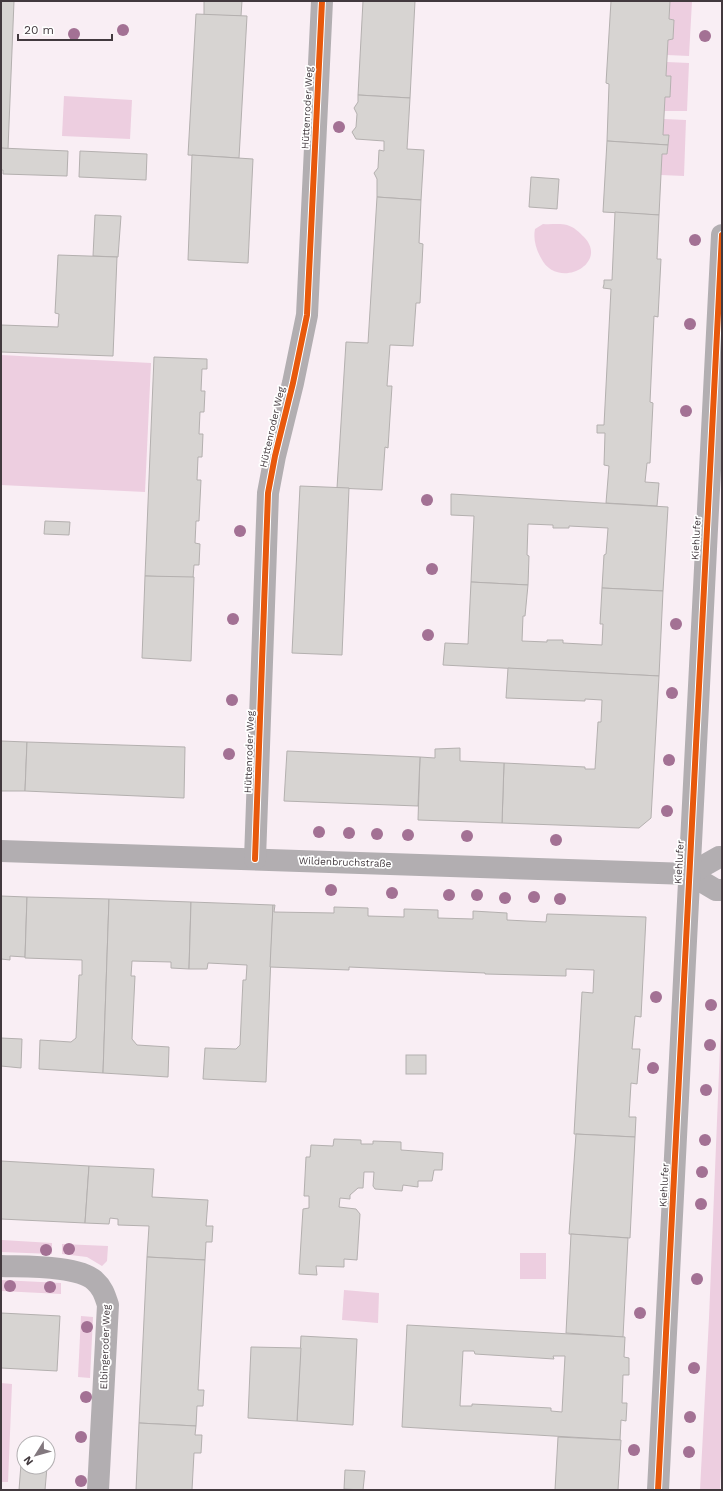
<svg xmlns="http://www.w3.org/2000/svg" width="723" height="1491" viewBox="0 0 723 1491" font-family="'Work Sans',sans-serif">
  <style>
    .green { fill: #edcee0 }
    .building { fill: #d7d4d2; stroke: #b4b0af; fill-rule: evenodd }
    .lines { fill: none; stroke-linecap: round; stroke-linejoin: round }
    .minor { stroke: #b2aeb1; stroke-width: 22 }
    .cycleway-casing { stroke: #fff; stroke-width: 8 }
    .cycleway { stroke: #e8590c; stroke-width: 6 }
    .tree { fill: #a37194 }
    .labels { text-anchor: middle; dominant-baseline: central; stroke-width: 3.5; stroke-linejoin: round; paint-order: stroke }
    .street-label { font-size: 10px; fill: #42393e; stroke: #fff }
  </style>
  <rect width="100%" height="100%" fill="#f9eef4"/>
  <!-- green -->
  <g class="green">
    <polygon points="670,1 692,1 689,56 667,55 668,40 673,39 674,20 669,19"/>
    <polygon points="667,62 689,63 687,111 664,111 665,97 670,97 671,77 666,76"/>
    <polygon points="64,96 132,100 130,139 62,136"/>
    <polygon points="664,119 686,120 684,176 661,175 662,154 667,154 669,135 663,135"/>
    <path d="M 543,224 C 550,225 559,223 567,225 C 574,227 579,232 584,237 C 610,264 557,291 541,258 C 536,249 533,239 535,229 Z"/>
    <polygon points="1,355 151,363 145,492 1,485"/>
    <polygon points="722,998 722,1445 720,1490 700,1490 709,1318"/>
    <polygon points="2,1240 52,1243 52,1254 1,1252"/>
    <polygon points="62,1244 108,1246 107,1261 102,1266 87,1257 62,1254"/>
    <rect x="520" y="1253" width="26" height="26"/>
    <polygon points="1,1280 61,1283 61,1294 1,1291"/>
    <polygon points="344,1290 379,1293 378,1323 342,1320"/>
    <polygon points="81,1316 93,1317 90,1378 78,1377"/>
    <polygon points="1,1383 12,1384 8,1482 1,1482"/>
  </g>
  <!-- building -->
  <g class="building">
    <polygon points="1,1 14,1 8,149 1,148"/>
    <polygon points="204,1 242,1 241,16 204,15"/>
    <polygon points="363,1 415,1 410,98 358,95"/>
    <polygon points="611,1 670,1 669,19 674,20 673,39 668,40 666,76 671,76 670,97 665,97 663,135 669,135 668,145 607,141 609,84 606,83"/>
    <polygon points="196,14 247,16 239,158 188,155"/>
    <polygon points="358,95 410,98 407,149 424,150 421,200 377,197 377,179 374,173 378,168 379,150 384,151 384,141 356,139 352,132 356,127 357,114 354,108 358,102"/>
    <polygon points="607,141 668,145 667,154 662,154 659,215 603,212"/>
    <polygon points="1,148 68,151 67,176 3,174 3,170 1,170"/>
    <polygon points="80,151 147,154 146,180 79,177"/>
    <polygon points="192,155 253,159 248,263 188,260"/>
    <polygon points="531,177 559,179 557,209 529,207"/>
    <polygon points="377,197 421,200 419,243 423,244 420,303 416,303 413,346 390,345 387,386 392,386 388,448 385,447 382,490 337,488 346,342 368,343"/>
    <polygon points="615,212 659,215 657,259 661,259 658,317 654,316 650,402 653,403 650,463 647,463 645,482 659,483 657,506 606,503 609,466 604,465 605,433 597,433 597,425 604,425 611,289 603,288 604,284 604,280 612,280"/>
    <polygon points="95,215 121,216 118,257 93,256"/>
    <polygon points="58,255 117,257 113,356 1,352 1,325 58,327 59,314 55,313"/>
    <polygon points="154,357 207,359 207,369 202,369 201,391 205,391 204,412 200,412 199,434 203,434 202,457 198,457 197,480 201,480 199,521 196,521 195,543 200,544 199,565 194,565 193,578 145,576"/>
    <polygon points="300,486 349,488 342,655 292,653"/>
    <polygon points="451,494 668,507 663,591 602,588 604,555 606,554 608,528 569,526 569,528 553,528 553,525 528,524 527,555 529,556 528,585 471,582 474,516 451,515"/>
    <polygon points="45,521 70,522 69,535 44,534"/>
    <polygon points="145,576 194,577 191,661 142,658"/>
    <polygon points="471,582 528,585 525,616 523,616 522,641 547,642 547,640 563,640 563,643 602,645 603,624 600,624 602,588 663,591 659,676 443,665 445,643 468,644"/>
    <polygon points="508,668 659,676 651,818 639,828 502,823 504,763 585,767 585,769 595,769 598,722 601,722 602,700 585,699 585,701 506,698"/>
    <polygon points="1,741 27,742 25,791 1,791"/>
    <polygon points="27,742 185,747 184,798 25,791"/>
    <polygon points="460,748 460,761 504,763 502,823 418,820 420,757 435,758 435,749"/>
    <polygon points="287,751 420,757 418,806 284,801"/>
    <polygon points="1,896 27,897 25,957 10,956 10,960 1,959"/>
    <polygon points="27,897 109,899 103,1073 39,1069 40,1040 71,1042 76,1038 79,975 82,975 82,960 25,958"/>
    <polygon points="109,899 191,902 189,969 171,968 171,962 132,961 131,976 135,976 132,1039 137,1045 169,1047 168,1077 103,1073"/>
    <polygon points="191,902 273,905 266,1082 203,1079 205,1048 236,1049 240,1045 243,980 246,980 247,965 208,963 207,969 189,969"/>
    <polygon points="273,905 275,905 274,912 334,913 334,907 368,908 368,916 404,917 404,909 438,910 438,918 473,919 473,911 507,913 507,920 546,922 547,914 646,917 641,1017 635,1016 632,1049 640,1049 637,1084 631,1083 629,1117 636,1117 635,1137 574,1134 582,992 593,993 594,970 566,969 566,976 485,974 485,973 349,967 349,970 270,967"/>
    <polygon points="1,1038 22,1039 21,1068 1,1066"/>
    <rect x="406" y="1055" width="20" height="19"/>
    <polygon points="576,1134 635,1137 630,1238 569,1234"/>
    <polygon points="334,1139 361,1140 361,1144 373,1144 373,1141 401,1142 401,1150 443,1153 442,1170 434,1170 432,1181 418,1181 418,1187 403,1185 402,1191 375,1189 373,1186 374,1172 364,1172 363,1188 358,1188 350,1195 350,1199 340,1198 339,1207 356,1209 360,1214 357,1260 344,1259 344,1267 316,1266 317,1275 299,1274 303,1209 309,1208 309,1196 304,1196 306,1157 310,1157 311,1145 333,1146"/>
    <polygon points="1,1161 89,1166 85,1223 1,1219"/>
    <polygon points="89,1166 154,1169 152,1197 208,1200 206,1226 213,1226 212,1242 206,1242 205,1260 147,1257 149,1226 118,1225 118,1219 110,1218 109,1224 85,1223"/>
    <polygon points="571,1234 628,1238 623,1337 566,1333"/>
    <polygon points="147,1257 205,1260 198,1390 204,1390 203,1406 197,1406 196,1426 139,1423"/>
    <polygon points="1,1313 60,1316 57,1371 1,1368"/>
    <path d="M 407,1325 L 625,1337 L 624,1357 L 629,1358 L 629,1375 L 623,1375 L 622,1403 L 627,1403 L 626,1421 L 621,1420 L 620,1440 L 402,1427 ZM 463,1351 L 474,1351 L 475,1354 L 554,1359 L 553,1356 L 565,1356 L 562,1412 L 551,1411 L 551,1408 L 472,1404 L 472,1406 L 460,1406 Z"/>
    <polygon points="301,1336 357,1339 353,1425 297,1421"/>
    <polygon points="251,1347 301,1348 297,1421 248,1418"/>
    <polygon points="139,1423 196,1426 195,1435 202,1435 201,1453 194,1453 192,1490 136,1490"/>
    <polygon points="558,1437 621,1440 618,1490 555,1490"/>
    <polygon points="21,1464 24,1464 24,1467 47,1467 45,1490 19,1490"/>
    <polygon points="345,1470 365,1471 363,1490 344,1489"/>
  </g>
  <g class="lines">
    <!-- minor -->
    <g class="minor">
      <polyline points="1,851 689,874 716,890 722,890"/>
      <polyline points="255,859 268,493 275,456 293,383 307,315 322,1"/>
      <polyline points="689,874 719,857 722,857"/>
      <path d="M 1,1266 C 24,1267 79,1265 95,1281 C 103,1288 105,1296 108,1305 L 98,1490"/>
      <polyline points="658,1490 722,235"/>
    </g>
    <defs>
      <g id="cycleway">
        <polyline points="255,859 268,493 275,456 293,383 307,315 322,1"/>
        <polyline points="658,1490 722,235"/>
      </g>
    </defs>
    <!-- cycleway casing -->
    <use href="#cycleway" class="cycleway-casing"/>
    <!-- cycleway -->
    <use href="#cycleway" class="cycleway"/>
  </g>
  <!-- trees -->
  <g class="tree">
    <circle cx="123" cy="30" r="6"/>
    <circle cx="74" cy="34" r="6"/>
    <circle cx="705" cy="36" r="6"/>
    <circle cx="339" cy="127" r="6"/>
    <circle cx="695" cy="240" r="6"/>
    <circle cx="690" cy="324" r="6"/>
    <circle cx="686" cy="411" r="6"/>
    <circle cx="427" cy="500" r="6"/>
    <circle cx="240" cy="531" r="6"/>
    <circle cx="432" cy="569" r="6"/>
    <circle cx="233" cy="619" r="6"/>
    <circle cx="676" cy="624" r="6"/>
    <circle cx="428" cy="635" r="6"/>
    <circle cx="672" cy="693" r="6"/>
    <circle cx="232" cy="700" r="6"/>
    <circle cx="229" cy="754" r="6"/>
    <circle cx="669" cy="760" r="6"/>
    <circle cx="667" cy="811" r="6"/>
    <circle cx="319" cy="832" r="6"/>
    <circle cx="349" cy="833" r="6"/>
    <circle cx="377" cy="834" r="6"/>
    <circle cx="408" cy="835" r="6"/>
    <circle cx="467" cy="836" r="6"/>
    <circle cx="556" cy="840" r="6"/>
    <circle cx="331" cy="890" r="6"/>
    <circle cx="392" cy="893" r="6"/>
    <circle cx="449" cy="895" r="6"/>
    <circle cx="477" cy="895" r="6"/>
    <circle cx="534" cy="897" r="6"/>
    <circle cx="505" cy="898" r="6"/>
    <circle cx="560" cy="899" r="6"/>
    <circle cx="656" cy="997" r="6"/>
    <circle cx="711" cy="1005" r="6"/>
    <circle cx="710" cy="1045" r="6"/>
    <circle cx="653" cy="1068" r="6"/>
    <circle cx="706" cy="1090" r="6"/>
    <circle cx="705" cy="1140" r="6"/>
    <circle cx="702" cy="1172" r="6"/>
    <circle cx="701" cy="1204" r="6"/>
    <circle cx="69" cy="1249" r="6"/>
    <circle cx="46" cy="1250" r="6"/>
    <circle cx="697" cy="1279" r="6"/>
    <circle cx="10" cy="1286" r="6"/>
    <circle cx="50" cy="1287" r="6"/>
    <circle cx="640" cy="1313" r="6"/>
    <circle cx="87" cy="1327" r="6"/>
    <circle cx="694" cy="1368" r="6"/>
    <circle cx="86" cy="1397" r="6"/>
    <circle cx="690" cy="1417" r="6"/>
    <circle cx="81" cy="1437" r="6"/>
    <circle cx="634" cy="1450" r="6"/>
    <circle cx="689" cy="1452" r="6"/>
    <circle cx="81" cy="1481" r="6"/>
  </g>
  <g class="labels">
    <!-- street labels -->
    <g class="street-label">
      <text transform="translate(307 108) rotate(-87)">Hüttenroder Weg</text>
      <text transform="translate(272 427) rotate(-77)">Hüttenroder Weg</text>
      <text transform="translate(696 538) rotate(-87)">Kiehlufer</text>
      <text transform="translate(249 752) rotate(-88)">Hüttenroder Weg</text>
      <text transform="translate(345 862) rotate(2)">Wildenbruchstraße</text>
      <text transform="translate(679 862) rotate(-87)">Kiehlufer</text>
      <text transform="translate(664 1185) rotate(-87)">Kiehlufer</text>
      <text transform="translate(105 1347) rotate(-88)">Elbingeroder Weg</text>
    </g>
  </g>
  <!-- border -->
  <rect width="723" height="1491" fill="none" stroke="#42393e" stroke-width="4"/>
  <!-- north arrow -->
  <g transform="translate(36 1455) rotate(233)"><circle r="19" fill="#ffffff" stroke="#b3b0b2"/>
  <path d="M0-3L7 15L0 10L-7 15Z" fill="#82787e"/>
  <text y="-6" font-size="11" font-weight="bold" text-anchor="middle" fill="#42393e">N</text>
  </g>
  <!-- scale -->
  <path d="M18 34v6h94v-6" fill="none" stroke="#42393e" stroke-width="2"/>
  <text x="24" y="34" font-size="12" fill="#42393e" stroke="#ffffff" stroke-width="3" paint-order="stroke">20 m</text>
</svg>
